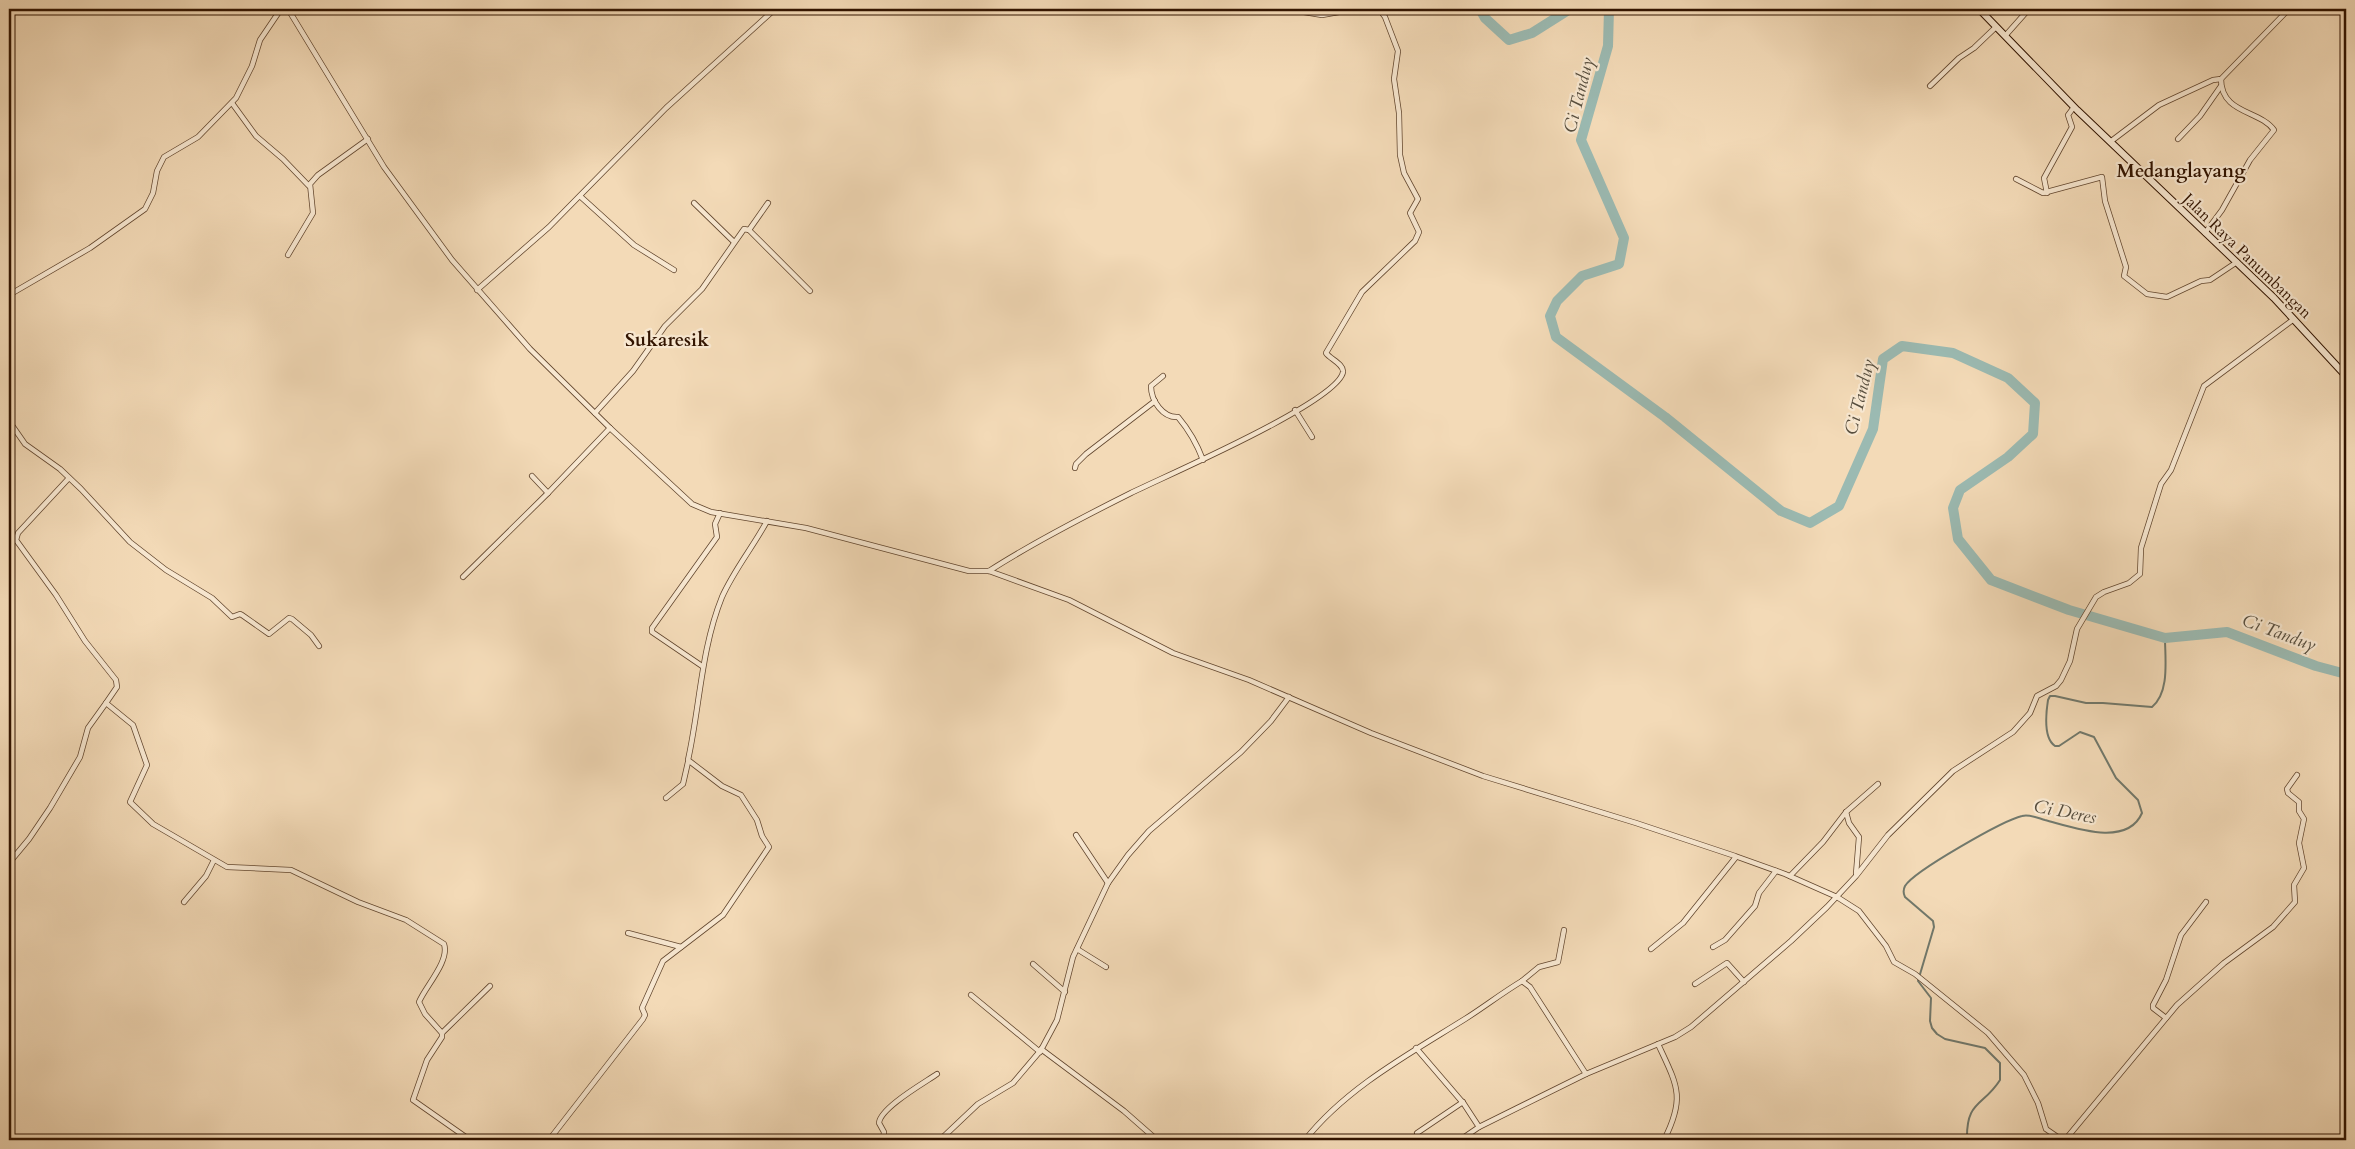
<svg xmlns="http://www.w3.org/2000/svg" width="2355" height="1149" viewBox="0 0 2355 1149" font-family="Cardo,serif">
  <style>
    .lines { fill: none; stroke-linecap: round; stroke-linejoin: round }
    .stream { stroke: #71786b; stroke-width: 2 }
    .river { stroke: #9bbab2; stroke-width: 10 }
    .street-casing { stroke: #62462e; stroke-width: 6 }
    .secondary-casing { stroke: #321400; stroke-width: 8 }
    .street { stroke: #f7e7d0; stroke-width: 4.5 }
    .secondary { stroke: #f7e7d0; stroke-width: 6 }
    .labels { text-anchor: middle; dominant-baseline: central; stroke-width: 4.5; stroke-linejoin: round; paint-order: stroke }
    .street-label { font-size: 16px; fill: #321400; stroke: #f7e7d0 }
    .water-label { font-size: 18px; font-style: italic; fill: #574e3e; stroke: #f7e7d0 }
    .quarter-label { font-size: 19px; font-weight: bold; fill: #321400; stroke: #f7e7d0 }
  </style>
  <rect width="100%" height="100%" fill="#f3dab7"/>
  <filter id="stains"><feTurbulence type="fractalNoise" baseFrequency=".004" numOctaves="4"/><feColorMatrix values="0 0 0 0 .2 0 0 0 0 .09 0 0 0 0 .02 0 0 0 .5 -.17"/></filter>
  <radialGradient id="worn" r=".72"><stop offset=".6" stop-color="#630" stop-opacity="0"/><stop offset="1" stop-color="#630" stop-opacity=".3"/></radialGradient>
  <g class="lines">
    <!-- stream -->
    <path class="stream" d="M 1967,1140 C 1966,1100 1983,1107 2000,1080 L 2000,1063 L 1985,1048 L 1945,1039 L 1937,1034 L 1932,1028 L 1930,1021 L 1931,998 L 1918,981 L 1934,927 L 1933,921 L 1905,897 C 1903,893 1903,890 1905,886 C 1914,871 2004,820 2022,816 C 2030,814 2038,818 2045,820 C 2072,827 2127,848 2142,813 L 2138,800 L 2116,778 L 2094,737 L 2080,732 L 2059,746 L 2055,746 C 2043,738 2046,713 2048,700 L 2050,696 L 2055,696 L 2086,703 L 2103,703 L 2152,707 C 2170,692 2165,659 2165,638"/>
    <!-- river -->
    <g class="river">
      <polyline points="1480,9 1485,18 1509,40 1532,33 1570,9"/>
      <polyline points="1609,9 1608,46 1581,140 1624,238 1619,264 1582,276 1557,301 1550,316 1556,337 1665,417 1781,511 1810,523 1839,506 1873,429 1883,359 1902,346 1953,353 2008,378 2035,403 2033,434 2008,457 1960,490 1953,508 1958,539 1991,580 2069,610 2165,638 2227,632 2316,666 2346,674"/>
    </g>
    <defs>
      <g id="street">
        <polyline points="288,9 384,167 452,260 530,349 610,428 692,504 711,512 806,528 969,571 989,571 1069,600 1173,653 1249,680 1371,733 1483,776 1636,823 1735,856 1785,874 1837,897 1859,911 1886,946 1894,962 1915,974 1988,1033 2024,1075 2038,1103 2046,1129 2062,1140"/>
        <polyline points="1286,9 1322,15 1356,9"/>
        <polyline points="2005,36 2029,9"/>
        <polyline points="1930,86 1959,58 1974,48 1996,27"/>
        <polyline points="232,103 256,136 283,159 309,186"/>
        <polyline points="2178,139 2200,116 2221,86"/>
        <polyline points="2110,142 2159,105 2213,80 2221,79 2289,9"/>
        <polyline points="2016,179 2043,193 2102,177 2105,201 2126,267 2124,276 2147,294 2167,297 2201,281 2210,280 2237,262"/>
        <polyline points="2047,193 2044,178 2072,127 2068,115 2074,107"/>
        <polyline points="581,197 634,245 674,270"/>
        <polyline points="694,203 734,242"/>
        <polyline points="749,230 768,203"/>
        <path d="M 2205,233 L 2222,210 L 2250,160 L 2274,130 C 2260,110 2221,114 2221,79"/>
        <polyline points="288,255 313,213 310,184 318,175 368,139"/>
        <polyline points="477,290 549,227 666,108 775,9"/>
        <polyline points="9,295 90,248 145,209 153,193 157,171 164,157 198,137 236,98 252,66 260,40 281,9"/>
        <path d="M 1163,376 L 1151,386 C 1151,401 1163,418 1178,417 C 1189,430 1197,444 1203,460"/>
        <polyline points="1295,410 1312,437"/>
        <polyline points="595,413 633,371 665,326 702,289 744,229 749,230 810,291"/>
        <polyline points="9,421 25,444 60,469 81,489 130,542 166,570 212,598 232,617 240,614 242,615 269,634 289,618 292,619 311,635 319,646"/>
        <polyline points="1075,468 1076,464 1086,454 1155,401"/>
        <polyline points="532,476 548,493"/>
        <path d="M 69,478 L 18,533 L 16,540 L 56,595 L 85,641 L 116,680 L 117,687 L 106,703 L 133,725 L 147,765 L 130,802 L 153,824 L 227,867 L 291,870 L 358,902 L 406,920 L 444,944 C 450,961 425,987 419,1002 L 425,1014 L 442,1033 L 442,1037 L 427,1060 L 413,1100 L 470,1140"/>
        <path d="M 989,571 C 1034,542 1083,517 1131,493 C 1163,477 1338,402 1343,372 C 1344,364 1330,359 1326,353 L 1362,292 L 1415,241 L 1419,232 L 1410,213 L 1418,199 L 1404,173 L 1400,155 L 1399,113 L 1394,79 L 1398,51 L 1385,17 L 1379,9"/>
        <polyline points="463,577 548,493 610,428"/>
        <polyline points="702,666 652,632 652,628 717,537 715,524 720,513"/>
        <polyline points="666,798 683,784 688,762"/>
        <polyline points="1846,812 1849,823 1859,837 1856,874"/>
        <polyline points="1076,835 1108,883"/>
        <polyline points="9,863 29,839 50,808 80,757 88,728 106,703"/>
        <polyline points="1790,876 1823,842 1846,812 1878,784"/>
        <polyline points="184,902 206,876 214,860"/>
        <polyline points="628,933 681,947"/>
        <polyline points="1713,947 1725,940 1755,906 1759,893 1776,871"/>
        <polyline points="1077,949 1106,967"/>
        <polyline points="1651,949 1683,923 1736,857"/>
        <polyline points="1033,964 1065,992"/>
        <polyline points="1522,981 1539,967 1558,962 1564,930"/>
        <polyline points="1695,984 1727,963 1744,982"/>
        <polyline points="971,995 1040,1052"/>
        <polyline points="2166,1018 2153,1008 2153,1005 2166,980 2181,935 2206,902"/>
        <polyline points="442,1033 490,986"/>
        <path d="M 1658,1044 C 1677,1085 1686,1097 1664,1140"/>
        <polyline points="1416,1048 1464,1104 1479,1127 1586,1074"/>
        <polyline points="1041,1049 1124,1111 1157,1140"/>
        <polyline points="1417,1133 1463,1102"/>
        <path d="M 549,1140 L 643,1019 L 645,1015 L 642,1008 L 663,961 L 723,915 L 769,847 L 762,836 L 757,820 L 741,795 L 722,786 L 688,760 C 700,706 701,649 722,597 C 734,570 753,547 767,521"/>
        <path d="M 883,1140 L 884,1132 L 879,1123 C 880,1108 924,1083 937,1074"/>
        <polyline points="940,1140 978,1104 1013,1083 1041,1050 1057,1020 1073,957 1108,883 1128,855 1149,831 1241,752 1271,721 1289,697"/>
        <path d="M 1305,1140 C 1346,1088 1409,1054 1465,1019 C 1484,1007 1502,993 1522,981 L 1530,987 L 1586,1074 L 1675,1037 L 1691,1027 L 1791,941 L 1827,907 L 1856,876 L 1888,835 L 1953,771 L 2013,732 L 2030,713 L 2037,696 L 2056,686 L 2061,680 L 2070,661 L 2077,629 L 2096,597 L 2104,592 L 2129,583 L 2140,574 L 2141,548 L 2161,484 L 2171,470 L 2204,386 L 2294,319"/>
        <polyline points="1460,1140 1479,1127"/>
        <polyline points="2065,1140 2177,1005 2224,963 2273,927 2295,902 2294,885 2304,868 2299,843 2304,819 2299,811 2299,802 2288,793 2287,789 2297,775"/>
      </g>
      <polyline id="secondary" points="1979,9 2077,110 2274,298 2346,376"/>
    </defs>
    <!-- street casing -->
    <use href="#street" class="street-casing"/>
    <!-- secondary casing -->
    <use href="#secondary" class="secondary-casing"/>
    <!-- street -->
    <use href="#street" class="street"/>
    <!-- secondary -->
    <use href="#secondary" class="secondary"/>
  </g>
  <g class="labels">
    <!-- street labels -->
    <g class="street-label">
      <text transform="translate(2247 256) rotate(44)">Jalan Raya Panumbangan</text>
    </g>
    <!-- water labels -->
    <g class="water-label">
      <text transform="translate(1579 95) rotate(-76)">Ci Tanduy</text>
      <text transform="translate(1860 397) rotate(-76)">Ci Tanduy</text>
      <text transform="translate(2279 633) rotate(20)">Ci Tanduy</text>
      <text transform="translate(2065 812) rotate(11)">Ci Deres</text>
    </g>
    <!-- quarter labels -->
    <g class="quarter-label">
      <text x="2181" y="171">Medanglayang</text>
      <text x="667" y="340">Sukaresik</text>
    </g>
  </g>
  <!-- margin -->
  <rect width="2355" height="1149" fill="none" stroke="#f3dab7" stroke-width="30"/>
  <rect x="10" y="10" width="2335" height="1129" fill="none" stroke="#321400" stroke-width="2.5"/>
  <rect x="15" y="15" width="2325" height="1119" fill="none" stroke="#321400"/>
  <rect width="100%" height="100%" filter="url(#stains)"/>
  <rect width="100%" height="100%" fill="url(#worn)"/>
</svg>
